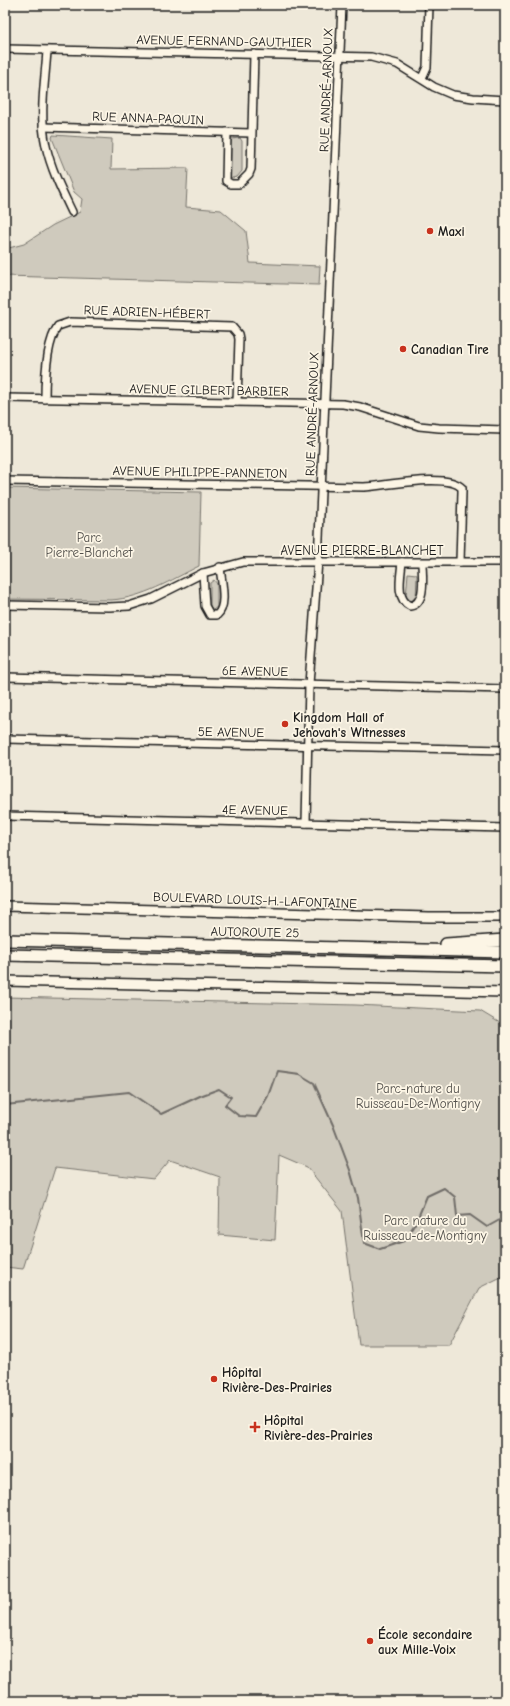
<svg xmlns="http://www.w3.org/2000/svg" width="510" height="1706" viewBox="0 0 510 1706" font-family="'Comic Neue',sans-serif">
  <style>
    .green { fill: #cfcabd; stroke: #76736c }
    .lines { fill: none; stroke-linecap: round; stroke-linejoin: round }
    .stream { stroke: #6f6c67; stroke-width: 2 }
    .minor-casing { stroke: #1c1c1c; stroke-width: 10 }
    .major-casing { stroke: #1c1c1c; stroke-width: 12 }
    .highway-casing { stroke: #1c1c1c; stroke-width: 14 }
    .minor { stroke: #fcf5e5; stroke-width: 7 }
    .major { stroke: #fcf5e5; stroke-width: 9 }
    .highway { stroke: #fcf5e5; stroke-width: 11 }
    .poi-dot { fill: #c8321e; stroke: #fcf5e5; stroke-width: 1.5 }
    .labels { text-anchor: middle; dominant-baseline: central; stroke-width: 3.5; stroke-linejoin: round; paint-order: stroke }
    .street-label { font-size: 13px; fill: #1c1c1c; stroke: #fcf5e5 }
    .poi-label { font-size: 13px; font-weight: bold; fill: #1c1c1c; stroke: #fcf5e5; text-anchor: start }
    .park-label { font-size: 13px; fill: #52504c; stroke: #fcf5e5 }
  </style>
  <rect width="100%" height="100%" fill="#eee8d9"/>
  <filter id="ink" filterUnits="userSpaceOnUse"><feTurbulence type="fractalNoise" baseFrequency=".025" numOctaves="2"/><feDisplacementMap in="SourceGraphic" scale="8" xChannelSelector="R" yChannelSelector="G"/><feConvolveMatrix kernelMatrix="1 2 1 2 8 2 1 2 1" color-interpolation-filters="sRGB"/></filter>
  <g filter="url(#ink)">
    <!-- green -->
    <g class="green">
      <polygon points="53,135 112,139 111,169 188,168 186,207 221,210 246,231 250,263 320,266 319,285 5,276 5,249 24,244 53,225 80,212 82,199 74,192 52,138"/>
      <polygon points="240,138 242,141 242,171 237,177 232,178 229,176 231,139"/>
      <path d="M 5,488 L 201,492 L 199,566 C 171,580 143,598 111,600 L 5,599 Z"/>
      <polygon points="408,573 416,574 417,576 416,598 412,601 408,599 406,597"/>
      <polygon points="214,580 217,584 217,607 213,610 210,606 210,583"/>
      <polygon points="5,997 356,1005 480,1011 505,1026 505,1275 479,1288 449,1345 359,1345 342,1211 307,1167 279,1155 275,1240 219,1235 220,1177 170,1160 154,1179 55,1168 23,1269 5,1267"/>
    </g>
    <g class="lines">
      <!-- stream -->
      <polyline class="stream" points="5,1105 129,1092 161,1114 200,1096 219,1089 231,1097 225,1105 239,1116 256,1117 268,1096 277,1071 299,1074 314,1083 333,1125 350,1170 358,1198 364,1243 380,1249 404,1241 416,1222 427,1196 444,1188 455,1197 457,1216 470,1215 487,1227 505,1217"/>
      <defs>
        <g id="minor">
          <polyline points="5,49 371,57 397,64 434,87 453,95 473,98 505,100"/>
          <path d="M 47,51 C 45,82 39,115 46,146 C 51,169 62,191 72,212"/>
          <polyline points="422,78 427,67 429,5"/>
          <polyline points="43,127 251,133"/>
          <polyline points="227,132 226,181 231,184 239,184 249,174 251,169 254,54"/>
          <polyline points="5,398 343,404 360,407 419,426 439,428 505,430"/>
          <path d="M 45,399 C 45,378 46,343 58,326 L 70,322 L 232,327 L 238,334 L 239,339 L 237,402"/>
          <path d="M 5,481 L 364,487 C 385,486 448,472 462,488 L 462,492 L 460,562"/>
          <path d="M 402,562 C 401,575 395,599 410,606 C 427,604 422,575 422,563"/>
          <path d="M 203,573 L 205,606 L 210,615 L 217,615 C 228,606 221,580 220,567"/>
          <polyline points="5,605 109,607 129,606 151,599 203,573 243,562 505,562"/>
          <polyline points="5,677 505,689"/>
          <polyline points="5,739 505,750"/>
          <polyline points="5,816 505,828"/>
          <polyline points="306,823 309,684 318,561 342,5"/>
        </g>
        <g id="major">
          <polyline points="5,906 429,917 505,917"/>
          <polyline points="5,981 505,992"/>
        </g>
        <g id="highway">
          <polyline points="5,940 505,952"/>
          <polyline points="446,944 505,940"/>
          <polyline points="5,955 505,966"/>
        </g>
      </defs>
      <!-- minor casing -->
      <use href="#minor" class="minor-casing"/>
      <!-- major casing -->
      <use href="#major" class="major-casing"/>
      <!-- highway casing -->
      <use href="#highway" class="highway-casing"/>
      <!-- minor -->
      <use href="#minor" class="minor"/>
      <!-- major -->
      <use href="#major" class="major"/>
      <!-- highway -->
      <use href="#highway" class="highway"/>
    </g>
  </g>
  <!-- markers -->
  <g class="poi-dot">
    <circle cx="430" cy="231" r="4"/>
    <circle cx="403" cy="349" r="4"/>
    <circle cx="285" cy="724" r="4"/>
    <circle cx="214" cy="1379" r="4"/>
    <path d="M253 1421h4v4h4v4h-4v4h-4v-4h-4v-4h4z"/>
    <circle cx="370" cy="1641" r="4"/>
  </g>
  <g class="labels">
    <!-- street labels -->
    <g class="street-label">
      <text transform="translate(224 41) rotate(1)">AVENUE FERNAND-GAUTHIER</text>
      <text transform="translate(326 90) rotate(-88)">RUE ANDRÉ-ARNOUX</text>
      <text transform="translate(148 118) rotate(2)">RUE ANNA-PAQUIN</text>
      <text transform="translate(147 312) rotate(2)">RUE ADRIEN-HÉBERT</text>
      <text transform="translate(209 390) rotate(1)">AVENUE GILBERT BARBIER</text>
      <text transform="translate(312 414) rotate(-88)">RUE ANDRÉ-ARNOUX</text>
      <text transform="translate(200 472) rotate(1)">AVENUE PHILIPPE-PANNETON</text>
      <text x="362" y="550">AVENUE PIERRE-BLANCHET</text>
      <text transform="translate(255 671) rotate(1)">6E AVENUE</text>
      <text transform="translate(231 732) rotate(1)">5E AVENUE</text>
      <text transform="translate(255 810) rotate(1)">4E AVENUE</text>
      <text transform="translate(255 900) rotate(2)">BOULEVARD LOUIS-H.-LAFONTAINE</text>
      <text transform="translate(255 932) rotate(1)">AUTOROUTE 25</text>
    </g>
    <!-- poi labels -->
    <g class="poi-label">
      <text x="438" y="231">Maxi</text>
      <text x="411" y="349">Canadian Tire</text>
      <text x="293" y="717">Kingdom Hall of<tspan x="293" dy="15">Jehovah's Witnesses</tspan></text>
      <text x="222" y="1372">Hôpital<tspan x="222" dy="15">Rivière-Des-Prairies</tspan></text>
      <text x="264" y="1420">Hôpital<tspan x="264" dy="15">Rivière-des-Prairies</tspan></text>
      <text x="378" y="1634">École secondaire<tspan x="378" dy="15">aux Mille-Voix</tspan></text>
    </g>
    <!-- park labels -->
    <g class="park-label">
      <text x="89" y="537">Parc<tspan x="89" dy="15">Pierre-Blanchet</tspan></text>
      <text x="418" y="1088">Parc-nature du<tspan x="418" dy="15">Ruisseau-De-Montigny</tspan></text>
      <text x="425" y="1220">Parc nature du<tspan x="425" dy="15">Ruisseau-de-Montigny</tspan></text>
    </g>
  </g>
  <!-- margin -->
  <rect width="510" height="1706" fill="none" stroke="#fcf5e5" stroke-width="20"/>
  <rect x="10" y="10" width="490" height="1686" fill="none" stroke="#1c1c1c" stroke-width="1.5" filter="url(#ink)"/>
</svg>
